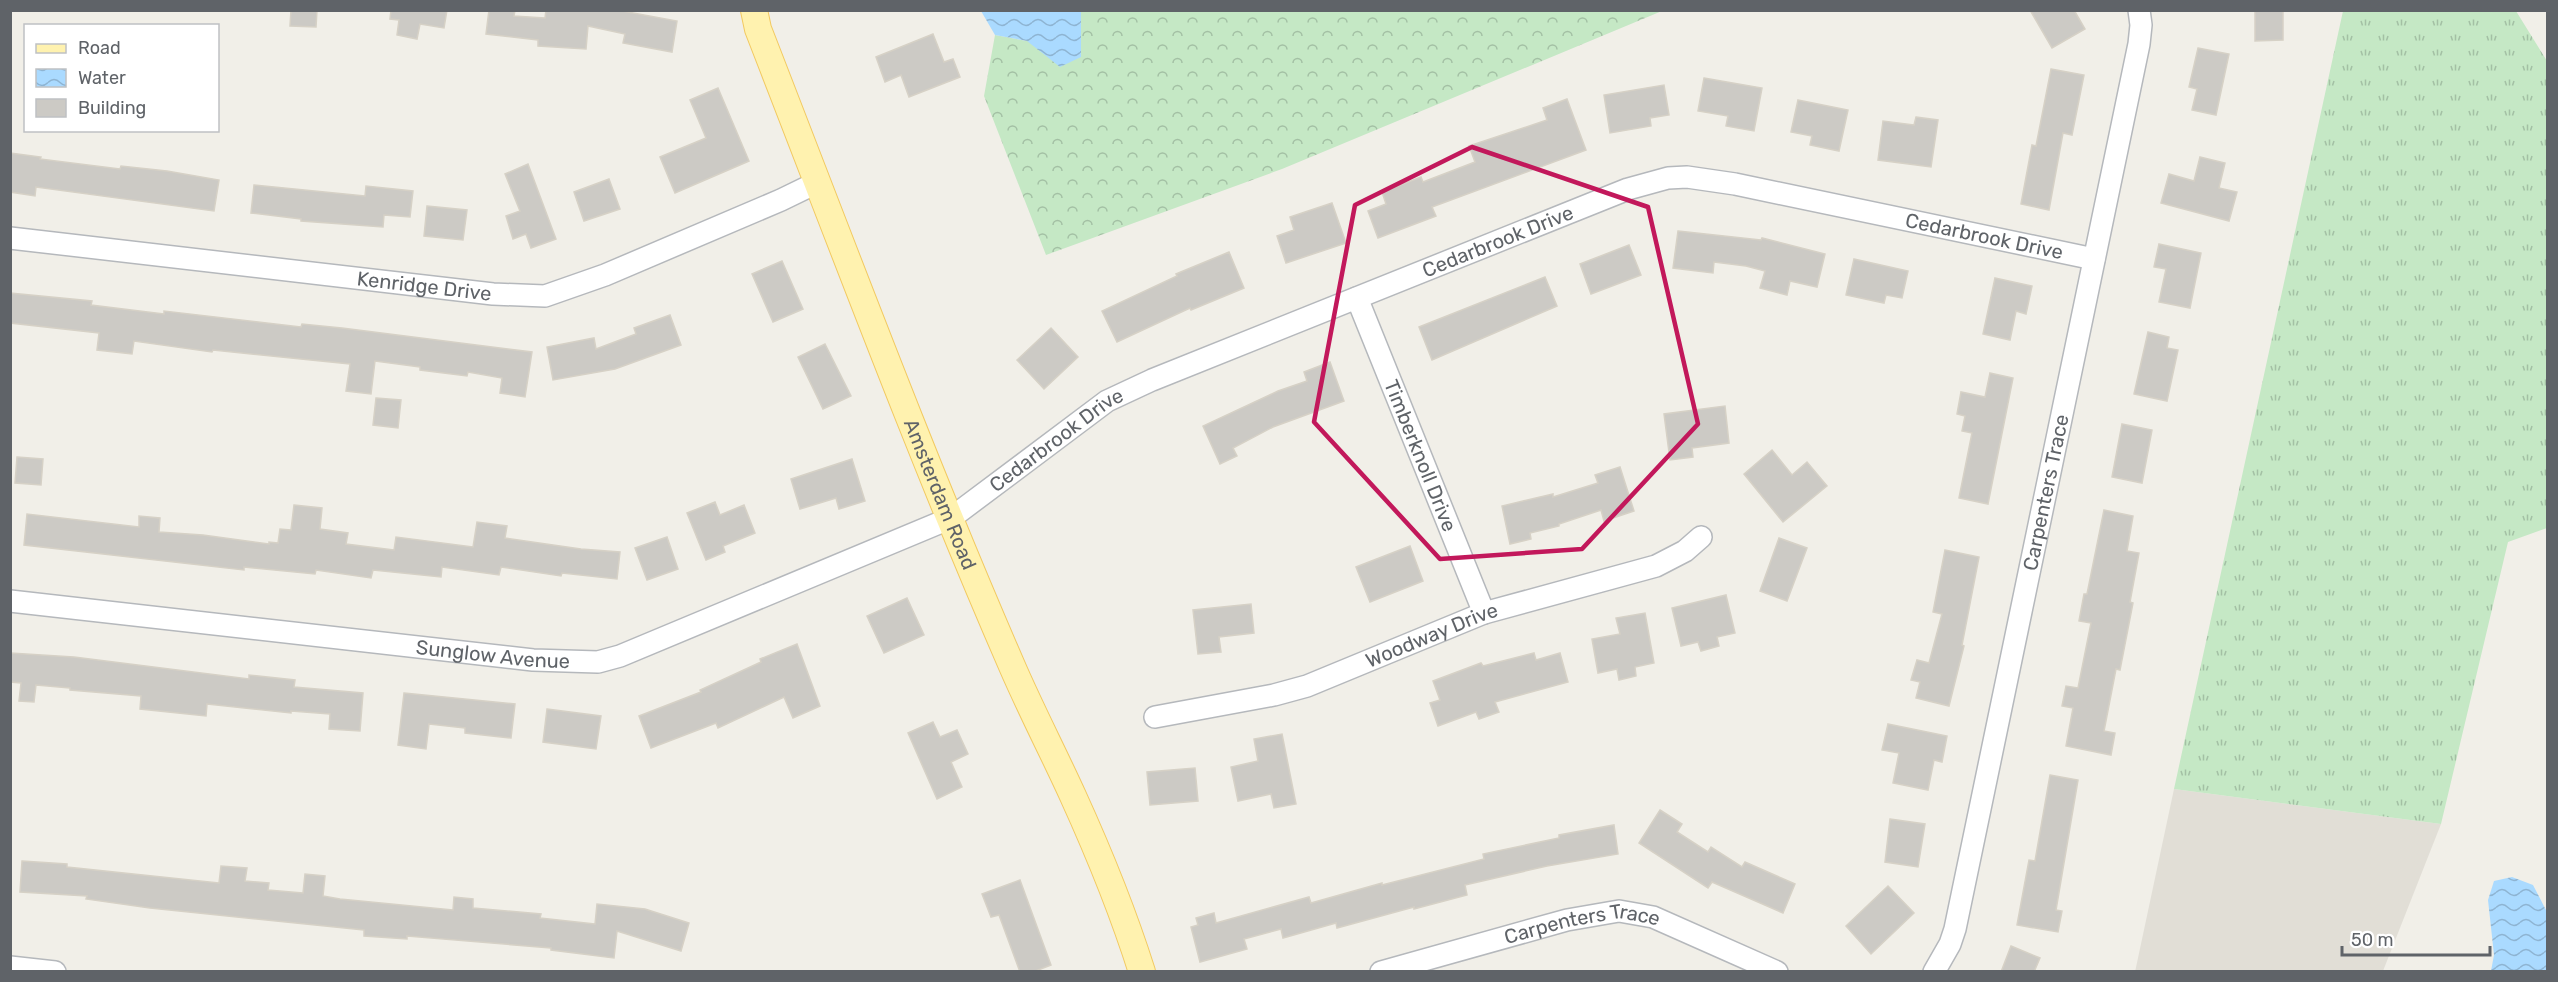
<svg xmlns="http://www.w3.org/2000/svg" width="2558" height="982" viewBox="0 0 2558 982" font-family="Rubik,sans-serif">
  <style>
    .education { fill: #e1ded6 }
    .grass { fill: url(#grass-tufts) }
    .forest { fill: url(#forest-crowns) }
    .water { fill: url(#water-waves) }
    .building { fill: #cccac5; stroke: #d6d1c6; stroke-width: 1.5 }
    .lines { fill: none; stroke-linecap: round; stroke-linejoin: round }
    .minor-casing { stroke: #b5b8bc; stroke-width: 24 }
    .major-casing { stroke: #f2c960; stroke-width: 28 }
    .minor { stroke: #fff; stroke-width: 21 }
    .major { stroke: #fff2af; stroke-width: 26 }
    .marked { fill: none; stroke: #c2185b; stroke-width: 4.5; stroke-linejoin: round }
    .labels { text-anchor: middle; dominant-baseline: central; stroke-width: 5; stroke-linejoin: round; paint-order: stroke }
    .street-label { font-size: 20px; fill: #5f6368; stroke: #fff }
  </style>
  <defs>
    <pattern id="grass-tufts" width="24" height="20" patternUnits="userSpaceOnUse" patternTransform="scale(1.5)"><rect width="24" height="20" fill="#c5e8c5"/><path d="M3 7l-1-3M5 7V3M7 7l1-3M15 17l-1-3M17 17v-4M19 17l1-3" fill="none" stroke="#a3c0a4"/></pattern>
    <pattern id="forest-crowns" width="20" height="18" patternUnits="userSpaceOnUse" patternTransform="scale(1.5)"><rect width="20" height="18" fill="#c5e8c5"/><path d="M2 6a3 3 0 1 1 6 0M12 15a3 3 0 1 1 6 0" fill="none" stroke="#a3c0a4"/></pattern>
    <pattern id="water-waves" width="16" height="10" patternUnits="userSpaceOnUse" patternTransform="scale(1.5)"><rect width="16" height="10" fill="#aadaff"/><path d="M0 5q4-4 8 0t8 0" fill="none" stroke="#8eb4d2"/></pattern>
  </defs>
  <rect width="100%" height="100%" fill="#f1efe8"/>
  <!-- education -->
  <polygon class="education" points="2174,789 2441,824 2383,971 2135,972"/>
  <!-- grass -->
  <polygon class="grass" points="2343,11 2516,11 2547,61 2547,528 2508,542 2441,824 2174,789"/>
  <!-- forest -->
  <polygon class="forest" points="1077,11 1662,11 1282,169 1046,255 984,96 995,35 1027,41 1081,12"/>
  <!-- water -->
  <g class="water">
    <polygon points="981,11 1077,11 1081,12 1081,57 1060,67 1027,41 995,35"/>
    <polygon points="2512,877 2533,885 2547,912 2547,971 2491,971 2494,955 2488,900 2494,881"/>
  </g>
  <!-- building -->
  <g class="building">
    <polygon points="291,10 317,10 316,27 290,26"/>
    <polygon points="391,10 447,10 444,28 420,24 417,39 397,35 399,20 390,19"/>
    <polygon points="489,10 515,10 514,16 545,18 546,10 617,10 677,21 672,52 623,43 625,34 588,26 586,49 538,46 538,40 486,34"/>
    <polygon points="2030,10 2074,10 2085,29 2052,48"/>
    <polygon points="2255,10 2283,10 2283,40 2255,41"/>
    <polygon points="933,34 944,62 953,59 960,77 909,97 901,75 885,82 876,57"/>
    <polygon points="2198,48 2229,54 2216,115 2192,110 2197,89 2189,87"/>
    <polygon points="2051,69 2084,75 2072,135 2063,133 2049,210 2021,204 2032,145 2036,146"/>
    <polygon points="1704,78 1762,88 1754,131 1726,126 1728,116 1698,111"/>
    <polygon points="1664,85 1669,115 1650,118 1651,126 1610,133 1604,95"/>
    <polygon points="718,88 749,161 675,193 660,157 706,138 690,100"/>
    <polygon points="1567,99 1586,150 1432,207 1436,216 1378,238 1368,211 1386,204 1382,192 1421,177 1423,182 1475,162 1469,146 1547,120 1543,108"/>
    <polygon points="1798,100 1848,110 1839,151 1810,145 1812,136 1791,132"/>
    <polygon points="1916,117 1938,120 1931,167 1878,160 1883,121 1914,125"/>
    <polygon points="10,153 41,157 40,159 120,169 121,166 167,171 219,180 214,211 36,187 35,196 10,192"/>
    <polygon points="2200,157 2225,163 2219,188 2237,192 2229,221 2161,203 2169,174 2194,181"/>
    <polygon points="528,164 556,239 531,248 526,234 513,239 506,216 520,211 505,174"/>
    <polygon points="609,179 620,209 584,221 574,192"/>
    <polygon points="254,185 365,196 366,186 413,191 410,217 384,215 383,227 301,221 301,219 251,213"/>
    <polygon points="1332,203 1346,243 1286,263 1277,236 1294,230 1290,217"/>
    <polygon points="427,206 467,210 463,240 424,236"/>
    <polygon points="1678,231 1761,240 1762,238 1825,254 1817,287 1790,281 1787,295 1760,288 1765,271 1746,266 1714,262 1713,273 1673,268"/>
    <polygon points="2159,244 2201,253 2190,308 2159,302 2166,269 2154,267"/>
    <polygon points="1629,245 1641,275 1591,294 1580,264"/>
    <polygon points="1229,252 1244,288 1191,310 1190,308 1117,342 1102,311 1177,276 1176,274"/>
    <polygon points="1854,259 1908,271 1902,298 1886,295 1884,303 1846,295"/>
    <polygon points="782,261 803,309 773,322 752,274"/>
    <polygon points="1545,277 1557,306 1432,360 1419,327"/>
    <polygon points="1995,278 2032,286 2026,314 2016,311 2010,340 1983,334"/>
    <polygon points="10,293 92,301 91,305 164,314 164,311 301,327 302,324 342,328 532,352 525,397 500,393 502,378 468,372 467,376 420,370 420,367 375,361 371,394 346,391 350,364 213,350 212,352 134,341 132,354 97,350 99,333 10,323"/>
    <polygon points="670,315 681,345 615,369 553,380 547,347 594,338 596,349 636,334 634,328"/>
    <polygon points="1051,328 1078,357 1044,389 1017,360"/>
    <polygon points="2148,332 2169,337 2167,348 2178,350 2167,401 2134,394"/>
    <polygon points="825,344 851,396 823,409 798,357"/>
    <polygon points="1330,362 1344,401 1273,427 1233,448 1237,456 1220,464 1203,426 1278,391 1307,381 1304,372"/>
    <polygon points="1990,373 2013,378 1988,504 1959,498 1972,433 1962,431 1965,416 1957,414 1961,392 1985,397"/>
    <polygon points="376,398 401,400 398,428 373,425"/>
    <polygon points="1725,406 1729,443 1692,448 1693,457 1670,460 1664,414"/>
    <polygon points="2122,424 2152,430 2142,483 2112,477"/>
    <polygon points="1772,450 1792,475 1807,462 1827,486 1783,522 1744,474"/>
    <polygon points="17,457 43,459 41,485 15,483"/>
    <polygon points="852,459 865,501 839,509 836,498 800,509 791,479"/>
    <polygon points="1620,467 1634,511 1604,521 1601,510 1559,524 1559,526 1530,533 1531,539 1510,544 1502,506 1553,494 1553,497 1598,483 1595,475"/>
    <polygon points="715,502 720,515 744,505 755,533 723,546 725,552 706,560 687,513"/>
    <polygon points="294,505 322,508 320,529 348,533 346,544 394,550 396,537 473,547 477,522 507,526 505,538 581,549 620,552 617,579 562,573 561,576 501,567 499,575 442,567 441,577 373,570 371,578 316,570 315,574 244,567 244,570 24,545 27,514 139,527 139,516 160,518 159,532 203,535 269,544 269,542 278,543 280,529 291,530"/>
    <polygon points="2104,510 2133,516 2127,551 2139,553 2130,602 2133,603 2120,670 2116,669 2104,731 2115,733 2111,755 2066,746 2073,708 2062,706 2066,686 2078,688 2091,623 2079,621 2084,594 2087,594"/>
    <polygon points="667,537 678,569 647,580 635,548"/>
    <polygon points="1779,538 1807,548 1787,601 1760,591"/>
    <polygon points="1410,546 1423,581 1370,602 1356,567"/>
    <polygon points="1945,550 1979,557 1962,645 1964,646 1949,706 1916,698 1920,682 1911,680 1917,660 1929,663 1942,614 1933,612"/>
    <polygon points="1726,595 1735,633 1717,637 1719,646 1701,651 1698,642 1681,646 1672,608"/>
    <polygon points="907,598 924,635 884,653 867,616"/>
    <polygon points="1251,604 1254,633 1219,637 1221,652 1198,654 1193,610"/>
    <polygon points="1645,613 1654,663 1635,667 1636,676 1619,680 1617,669 1598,673 1592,639 1620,634 1616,618"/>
    <polygon points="797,644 820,706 793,718 784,697 718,728 716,723 651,748 639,716 701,692 700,690 761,662 760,659"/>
    <polygon points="10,653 74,657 249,679 249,675 295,680 294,687 363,693 360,731 329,729 330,714 291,711 291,713 207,704 206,716 140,709 141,696 70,690 70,688 36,685 34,702 19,701 21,683 10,682"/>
    <polygon points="1534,653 1536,660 1560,653 1568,682 1495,702 1499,712 1479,719 1476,712 1438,726 1430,703 1440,700 1433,681 1481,663 1483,666"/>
    <polygon points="404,693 515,704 511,738 465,733 465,728 429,724 426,749 398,745"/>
    <polygon points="547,709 601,716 596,749 543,742"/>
    <polygon points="933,722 940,737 957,730 968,754 951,762 962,787 937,799 908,733"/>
    <polygon points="1888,724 1947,736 1942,762 1934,760 1928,790 1893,783 1899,753 1882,750"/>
    <polygon points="1282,734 1296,804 1274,808 1271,794 1238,801 1231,767 1258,761 1254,739"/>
    <polygon points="1195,768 1198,801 1150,805 1147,772"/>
    <polygon points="2050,775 2078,780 2056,910 2062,911 2058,932 2017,925 2029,860 2035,861"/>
    <polygon points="1660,810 1682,824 1677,832 1708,852 1711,847 1742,867 1745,862 1795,884 1783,913 1712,882 1708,888 1639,843"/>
    <polygon points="1890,819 1925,824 1918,867 1885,862"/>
    <polygon points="1614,825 1618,854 1547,866 1465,885 1467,895 1414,909 1414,907 1337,928 1336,923 1283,938 1281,929 1244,939 1247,949 1200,962 1191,927 1198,925 1196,918 1214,913 1216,923 1309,897 1311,903 1382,883 1382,885 1484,859 1483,854 1559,838 1559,835"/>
    <polygon points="22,861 67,864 67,867 219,883 221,866 247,868 245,881 269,883 268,890 303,893 305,874 325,876 323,896 340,899 453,910 454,897 473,899 473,908 541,914 540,918 595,924 597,904 645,909 689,923 681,951 617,931 614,958 551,950 551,948 407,936 407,939 364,936 364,930 150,908 86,899 87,896 20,892"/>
    <polygon points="1020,880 1051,965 1033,972 1020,972 999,915 991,917 982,894"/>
    <polygon points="1888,886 1914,913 1871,954 1846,926"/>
    <polygon points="2011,946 2040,958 2034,972 2001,972"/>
  </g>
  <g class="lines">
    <defs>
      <g id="minor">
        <path id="s1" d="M 10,238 L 493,294 L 545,296 L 605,275 L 781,200 L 818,182"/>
        <path id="s2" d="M 1357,298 L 1484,613"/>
        <path id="s3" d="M 10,601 L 533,660 L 598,662 L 620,656 L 951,518 L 1107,401 L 1152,380 L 1628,189 L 1668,178 L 1687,177 L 1735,184 L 2094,259"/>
        <path id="s4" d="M 1155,717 L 1274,695 L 1307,686 L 1484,613 L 1656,566 L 1685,551 L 1701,537"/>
        <polyline points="10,967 55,972"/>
        <path id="s5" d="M 1381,972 L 1567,920 L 1619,911 L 1653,917 L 1777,972"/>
        <path id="s6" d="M 1934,972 L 1950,944 L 1955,929 L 2139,44 L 2141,25 L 2139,10"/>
      </g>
      <g id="major">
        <path id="s7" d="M 754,10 L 758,29 C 841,242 921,457 1012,666 C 1031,710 1053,752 1073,796 C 1099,853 1123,912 1142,972"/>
      </g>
    </defs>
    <!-- minor casing -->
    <use href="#minor" class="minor-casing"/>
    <!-- major casing -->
    <use href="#major" class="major-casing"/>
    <!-- minor -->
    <use href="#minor" class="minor"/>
    <!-- major -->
    <use href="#major" class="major"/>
  </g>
  <!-- marked area -->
  <path class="marked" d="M 1472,147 L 1648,207 L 1698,424 L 1582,549 L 1440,559 L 1314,422 L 1355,205 Z"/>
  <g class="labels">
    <!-- street labels -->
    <g class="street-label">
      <text stroke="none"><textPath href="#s3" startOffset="2094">Cedarbrook Drive</textPath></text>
      <text stroke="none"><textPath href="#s3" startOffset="1590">Cedarbrook Drive</textPath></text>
      <text stroke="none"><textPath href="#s1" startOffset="417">Kenridge Drive</textPath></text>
      <text stroke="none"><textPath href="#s3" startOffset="1104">Cedarbrook Drive</textPath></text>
      <text stroke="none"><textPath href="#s2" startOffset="170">Timberknoll Drive</textPath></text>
      <text stroke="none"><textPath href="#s6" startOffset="494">Carpenters Trace</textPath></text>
      <text stroke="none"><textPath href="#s7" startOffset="519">Amsterdam Road</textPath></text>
      <text stroke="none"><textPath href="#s4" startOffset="290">Woodway Drive</textPath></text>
      <text stroke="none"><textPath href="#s3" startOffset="486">Sunglow Avenue</textPath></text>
      <text stroke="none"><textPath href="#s5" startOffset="208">Carpenters Trace</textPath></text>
    </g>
  </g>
  <!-- border -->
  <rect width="2558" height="982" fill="none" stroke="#5f6368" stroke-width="24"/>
  <!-- legend -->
  <rect x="24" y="24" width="195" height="108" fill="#ffffff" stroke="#bfc1c3" stroke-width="1.5"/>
  <rect x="36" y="44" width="30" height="9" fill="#fff2af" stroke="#bfc1c3" stroke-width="1.5"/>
  <text x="78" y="54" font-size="18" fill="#5f6368">Road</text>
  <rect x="36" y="69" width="30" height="18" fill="url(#water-waves)" stroke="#bfc1c3" stroke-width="1.5"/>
  <text x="78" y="84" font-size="18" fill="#5f6368">Water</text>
  <rect x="36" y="99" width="30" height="18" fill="#cccac5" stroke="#bfc1c3" stroke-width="1.5"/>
  <text x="78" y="114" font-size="18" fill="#5f6368">Building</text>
  <!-- scale -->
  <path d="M2342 946v9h148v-9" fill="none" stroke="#5f6368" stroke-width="3"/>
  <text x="2351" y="946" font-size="18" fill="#5f6368" stroke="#ffffff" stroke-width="4.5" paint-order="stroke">50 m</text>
</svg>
